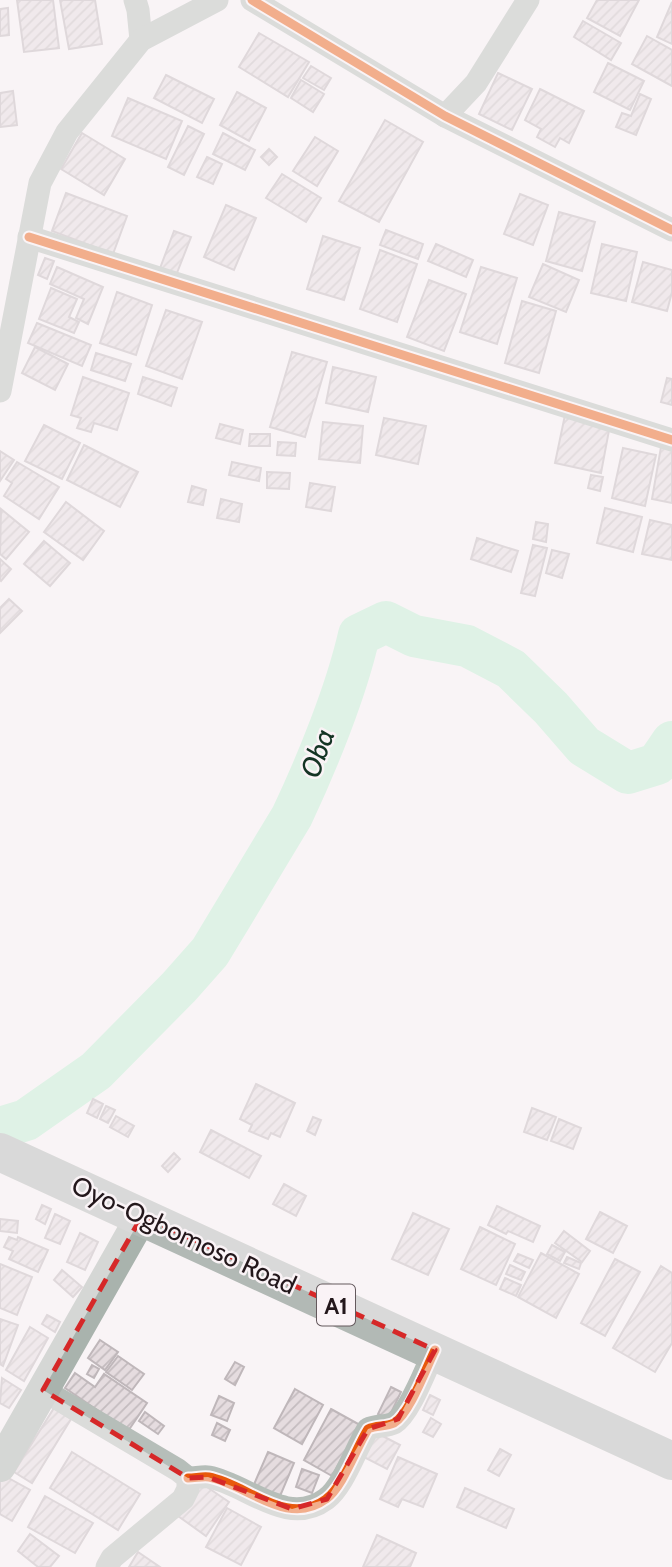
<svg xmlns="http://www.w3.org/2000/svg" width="672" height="1567" viewBox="0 0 672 1567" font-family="Cabin,sans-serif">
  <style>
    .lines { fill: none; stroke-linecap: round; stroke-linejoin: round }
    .river { stroke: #bef0d3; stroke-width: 42 }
    .building { fill: url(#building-hatch); stroke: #bfb7ba; stroke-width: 2 }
    .street { stroke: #b6beb9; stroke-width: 23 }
    .secondary { stroke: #a9b3ad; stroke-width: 32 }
    .highway { stroke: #b2b9b5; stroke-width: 38 }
    .cycleway-casing { stroke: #faf3f6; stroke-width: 13 }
    .cycleway { stroke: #e8590c; stroke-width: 9 }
    .marked { fill: none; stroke: #d62828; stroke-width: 5; stroke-dasharray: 14 9; stroke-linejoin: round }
    .labels { text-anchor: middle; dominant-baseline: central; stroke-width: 5; stroke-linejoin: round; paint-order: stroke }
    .shield { fill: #faf3f6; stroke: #64595d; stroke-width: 2 }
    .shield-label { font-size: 24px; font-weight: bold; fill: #23171b }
    .street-label { font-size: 26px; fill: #23171b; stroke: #faf3f6 }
    .water-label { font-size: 28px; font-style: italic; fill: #143424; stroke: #faf3f6 }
  </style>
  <defs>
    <pattern id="building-hatch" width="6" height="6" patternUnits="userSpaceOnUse" patternTransform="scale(1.75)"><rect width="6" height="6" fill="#e5dcdf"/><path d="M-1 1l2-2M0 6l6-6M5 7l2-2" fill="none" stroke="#c4bcbf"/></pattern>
  </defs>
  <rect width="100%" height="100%" fill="#f9f4f6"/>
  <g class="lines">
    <!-- river -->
    <path class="river" d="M 0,1128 L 26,1120 L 96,1071 L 179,987 L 210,952 L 292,816 C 317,763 346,692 359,635 L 386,622 L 414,636 L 467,646 L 511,669 L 551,708 L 584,746 L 628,773 L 657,764 L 672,742"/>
  </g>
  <!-- building -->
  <g class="building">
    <polygon points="17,0 53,0 59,48 24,52"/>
    <polygon points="60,0 95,0 102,44 69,49"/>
    <polygon points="597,0 639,0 620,36 587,18"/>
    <polygon points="672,2 672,44 657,37"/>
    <polygon points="8,8 9,35 0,36 0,9"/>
    <polygon points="583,21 621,43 611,60 574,37"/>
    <polygon points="259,33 309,62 288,97 239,67"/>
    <polygon points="647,36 672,50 672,86 632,64"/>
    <polygon points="608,63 644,81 630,110 594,92"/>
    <polygon points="311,66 331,78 324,90 303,78"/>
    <polygon points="498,73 532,89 512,130 479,114"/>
    <polygon points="166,75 214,99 202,123 154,98"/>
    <polygon points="301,80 324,94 313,112 291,98"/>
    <polygon points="540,89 584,111 569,143 560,138 555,147 537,137 541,129 525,120"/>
    <polygon points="13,91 17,125 0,127 0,93"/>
    <polygon points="237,92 266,108 249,141 220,125"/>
    <polygon points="640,94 651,99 636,135 616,127 622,113 631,116"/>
    <polygon points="128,98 182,121 166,159 112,136"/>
    <polygon points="385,120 423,142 379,222 339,201"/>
    <polygon points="188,126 204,134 184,175 168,167"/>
    <polygon points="82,133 125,159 104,195 61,169"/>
    <polygon points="223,133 255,150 245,170 213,154"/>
    <polygon points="315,137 338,151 317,186 293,171"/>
    <polygon points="269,149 277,157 269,165 261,157"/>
    <polygon points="207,157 222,164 213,184 197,177"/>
    <polygon points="282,174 321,198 306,222 266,198"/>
    <polygon points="66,193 127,216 113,254 52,231"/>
    <polygon points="520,194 548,205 533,245 504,234"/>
    <polygon points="226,205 256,218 234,270 204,257"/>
    <polygon points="559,212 595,222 582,271 546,261"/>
    <polygon points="386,230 423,244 418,259 380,245"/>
    <polygon points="174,231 191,237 175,278 159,271"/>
    <polygon points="323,236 360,248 344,300 307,289"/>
    <polygon points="436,244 473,260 466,277 428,261"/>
    <polygon points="602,244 637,252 626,301 591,293"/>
    <polygon points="380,250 417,264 397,322 360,309"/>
    <polygon points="45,258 54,261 47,279 38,275"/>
    <polygon points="643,262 672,270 672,292 667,311 632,302"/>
    <polygon points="543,264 579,280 566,312 529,297"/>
    <polygon points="57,267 103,287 88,324 76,318 84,299 50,284"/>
    <polygon points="481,267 517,278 497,344 460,332"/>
    <polygon points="429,280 466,294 444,351 407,337"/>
    <polygon points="51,288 77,299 69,317 79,322 74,333 39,319"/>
    <polygon points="117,292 152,305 136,355 100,343"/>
    <polygon points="522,301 556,311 539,373 505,363"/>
    <polygon points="166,310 202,322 182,379 146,366"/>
    <polygon points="37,323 91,345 82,366 28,343"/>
    <polygon points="35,347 68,364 55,390 22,373"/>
    <polygon points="292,352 327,362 305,437 270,427"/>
    <polygon points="96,353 131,364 125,381 91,370"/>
    <polygon points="333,367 376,377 368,412 326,403"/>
    <polygon points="83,377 129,393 117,430 94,423 91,432 77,428 81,418 71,415"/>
    <polygon points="143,377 177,388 171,406 138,394"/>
    <polygon points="667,378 672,379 672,405 661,402"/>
    <polygon points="565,415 610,425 601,473 555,463"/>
    <polygon points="384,418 426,426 418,464 376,455"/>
    <polygon points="323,422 363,426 360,463 319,459"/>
    <polygon points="220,424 243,430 240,444 216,438"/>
    <polygon points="44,425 80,443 62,479 25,461"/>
    <polygon points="250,434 270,434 270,446 249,446"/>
    <polygon points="278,442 296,443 295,456 277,455"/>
    <polygon points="84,445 138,472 120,507 67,480"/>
    <polygon points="661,447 672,449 672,503 652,499"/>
    <polygon points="623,448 656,455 645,506 612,498"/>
    <polygon points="0,451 14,460 0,481"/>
    <polygon points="17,462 59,487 39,519 4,496 12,483 6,479"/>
    <polygon points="232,462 261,468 259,481 229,475"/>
    <polygon points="267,472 290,473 289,489 267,488"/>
    <polygon points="591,475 603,477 600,491 588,488"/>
    <polygon points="310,483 335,487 331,511 306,507"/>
    <polygon points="192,486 206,490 203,505 188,502"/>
    <polygon points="221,499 242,504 239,522 217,518"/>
    <polygon points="66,502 104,531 83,560 44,532"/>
    <polygon points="605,508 642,517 633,552 597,543"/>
    <polygon points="1,509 29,532 6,559 0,554"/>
    <polygon points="650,520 672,525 672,560 642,554"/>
    <polygon points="536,522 548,524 546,542 533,539"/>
    <polygon points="477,538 518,551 511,572 471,559"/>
    <polygon points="44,541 70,563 50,586 24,564"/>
    <polygon points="533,545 547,548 535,596 521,593"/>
    <polygon points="552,550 569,554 562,578 546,573"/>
    <polygon points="0,559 11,569 1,581 0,580"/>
    <polygon points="9,599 22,611 0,633 0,608"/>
    <polygon points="256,1084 295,1103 280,1137 271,1133 268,1139 249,1131 252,1125 240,1119"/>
    <polygon points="93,1099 103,1104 97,1118 87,1113"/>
    <polygon points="106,1106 115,1110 108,1123 100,1119"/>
    <polygon points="532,1108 556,1117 547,1140 524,1132"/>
    <polygon points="116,1116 134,1126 128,1137 110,1127"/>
    <polygon points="313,1117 321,1120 315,1135 307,1131"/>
    <polygon points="559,1119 581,1128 573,1149 551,1141"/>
    <polygon points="211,1130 261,1156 249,1178 200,1152"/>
    <polygon points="174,1153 180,1159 168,1172 162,1166"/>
    <polygon points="284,1184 306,1196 296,1216 273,1204"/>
    <polygon points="42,1205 51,1209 45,1224 36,1219"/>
    <polygon points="497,1206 540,1226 533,1242 508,1231 506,1234 488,1225"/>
    <polygon points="600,1212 627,1226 613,1253 586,1239"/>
    <polygon points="413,1213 449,1229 428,1275 392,1259"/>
    <polygon points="55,1214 70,1221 60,1244 45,1238"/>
    <polygon points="0,1219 18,1221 17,1233 0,1231"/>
    <polygon points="480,1227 515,1244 496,1285 461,1269"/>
    <polygon points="564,1231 590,1251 582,1262 555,1243"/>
    <polygon points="80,1233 98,1242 85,1270 67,1262"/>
    <polygon points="9,1237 17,1240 18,1237 48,1250 38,1272 9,1259 13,1251 4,1247"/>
    <polygon points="552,1245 565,1252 560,1261 547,1254"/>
    <polygon points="541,1253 579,1274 556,1318 518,1297"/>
    <polygon points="518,1254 533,1260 529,1268 514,1261"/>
    <polygon points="567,1257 581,1263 579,1269 564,1263"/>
    <polygon points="615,1259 640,1272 605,1336 581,1323"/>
    <polygon points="0,1264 32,1277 17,1315 0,1308"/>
    <polygon points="510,1265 525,1272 521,1280 506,1274"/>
    <polygon points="661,1266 672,1273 672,1343 655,1372 613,1348"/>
    <polygon points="62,1270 82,1287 73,1297 54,1280"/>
    <polygon points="505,1278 521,1285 516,1296 500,1289"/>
    <polygon points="47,1315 60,1322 55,1332 42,1324"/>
    <polygon points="0,1319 18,1325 3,1366 0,1364"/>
    <polygon points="30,1327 48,1338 24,1381 6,1370"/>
    <polygon points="100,1340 118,1352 105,1370 88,1358"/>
    <polygon points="118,1356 144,1374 132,1390 106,1372"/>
    <polygon points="235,1362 244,1367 235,1385 225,1379"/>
    <polygon points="92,1365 99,1369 94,1378 87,1374"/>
    <polygon points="75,1373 95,1387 104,1374 147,1403 128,1431 65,1388"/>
    <polygon points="2,1378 21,1390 9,1408 0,1403"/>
    <polygon points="391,1387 401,1392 388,1419 378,1414"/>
    <polygon points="295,1389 323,1405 302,1444 274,1428"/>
    <polygon points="430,1395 440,1400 433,1415 423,1410"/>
    <polygon points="219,1396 234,1403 227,1421 211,1415"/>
    <polygon points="54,1408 71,1419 32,1483 14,1472"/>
    <polygon points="331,1409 360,1425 332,1476 304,1460"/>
    <polygon points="145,1412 164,1426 158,1434 139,1421"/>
    <polygon points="431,1418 441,1424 433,1437 423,1432"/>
    <polygon points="217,1423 230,1430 225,1441 212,1435"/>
    <polygon points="373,1431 400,1445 387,1469 360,1455"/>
    <polygon points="500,1449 511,1455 499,1476 488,1470"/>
    <polygon points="72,1452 140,1494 118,1530 50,1488"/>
    <polygon points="268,1452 294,1463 278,1501 252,1489"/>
    <polygon points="398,1457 437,1474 423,1507 402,1499 398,1507 380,1499"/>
    <polygon points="302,1469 319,1475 312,1493 296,1487"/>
    <polygon points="3,1475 30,1490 12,1521 0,1514 0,1480"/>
    <polygon points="201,1483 229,1502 206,1536 178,1516"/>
    <polygon points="465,1488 514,1509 506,1528 457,1507"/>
    <polygon points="45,1496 93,1523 75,1553 28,1527"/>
    <polygon points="227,1508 261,1527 241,1565 206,1547"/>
    <polygon points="30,1534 59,1556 50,1567 38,1567 18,1551"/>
    <polygon points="377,1535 416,1553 410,1567 363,1567"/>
    <polygon points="138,1552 160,1567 129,1567"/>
  </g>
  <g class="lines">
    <!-- street -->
    <g class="street">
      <polyline points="135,0 138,10 141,40"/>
      <polyline points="252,0 445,116 672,230"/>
      <polyline points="445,116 476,83 528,0"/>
      <polyline points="29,237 672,440"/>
      <polyline points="0,391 40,183 67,132 141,40 217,0"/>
      <polyline points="43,1390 178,1470 188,1478 188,1489 183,1499 112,1558 107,1567"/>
      <path d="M 188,1478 C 195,1478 203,1476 209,1477 C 247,1484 287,1528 326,1499 C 343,1487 356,1448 368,1429 C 376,1425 386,1427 394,1423 C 410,1413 426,1368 435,1350"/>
    </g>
    <!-- secondary -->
    <polyline class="secondary" points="0,1466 142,1216"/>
    <!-- highway -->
    <polyline class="highway" points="0,1152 672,1461"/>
    <defs>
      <g id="cycleway">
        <polyline points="252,0 445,116 672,230"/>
        <polyline points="29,237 672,440"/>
        <path d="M 188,1478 C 195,1478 203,1476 209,1477 C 247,1484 287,1528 326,1499 C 343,1487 356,1448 368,1429 C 376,1425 386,1427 394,1423 C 410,1413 426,1368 435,1350"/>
      </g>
    </defs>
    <!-- cycleway casing -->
    <use href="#cycleway" class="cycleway-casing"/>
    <!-- cycleway -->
    <use href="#cycleway" class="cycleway"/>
  </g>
  <!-- marked area -->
  <path d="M0 0H672V1567H0ZM 142,1216 L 435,1350 L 398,1419 L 368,1429 L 327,1499 L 292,1509 L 208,1477 L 188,1478 L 43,1390 Z" fill="#f9f4f6" fill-opacity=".55" fill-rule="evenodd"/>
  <path class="marked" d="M 142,1216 L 435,1350 L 398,1419 L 368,1429 L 327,1499 L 292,1509 L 208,1477 L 188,1478 L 43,1390 Z"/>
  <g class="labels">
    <!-- shield labels -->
    <rect class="shield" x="317" y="1284.5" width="38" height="41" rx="5"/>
    <g class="shield-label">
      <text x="336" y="1305">A1</text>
    </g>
    <!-- street labels -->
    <g class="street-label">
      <text transform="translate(184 1235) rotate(25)">Oyo-Ogbomoso Road</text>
    </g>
    <!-- water labels -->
    <g class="water-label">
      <text transform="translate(317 753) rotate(-70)">Oba</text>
    </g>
  </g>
</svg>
